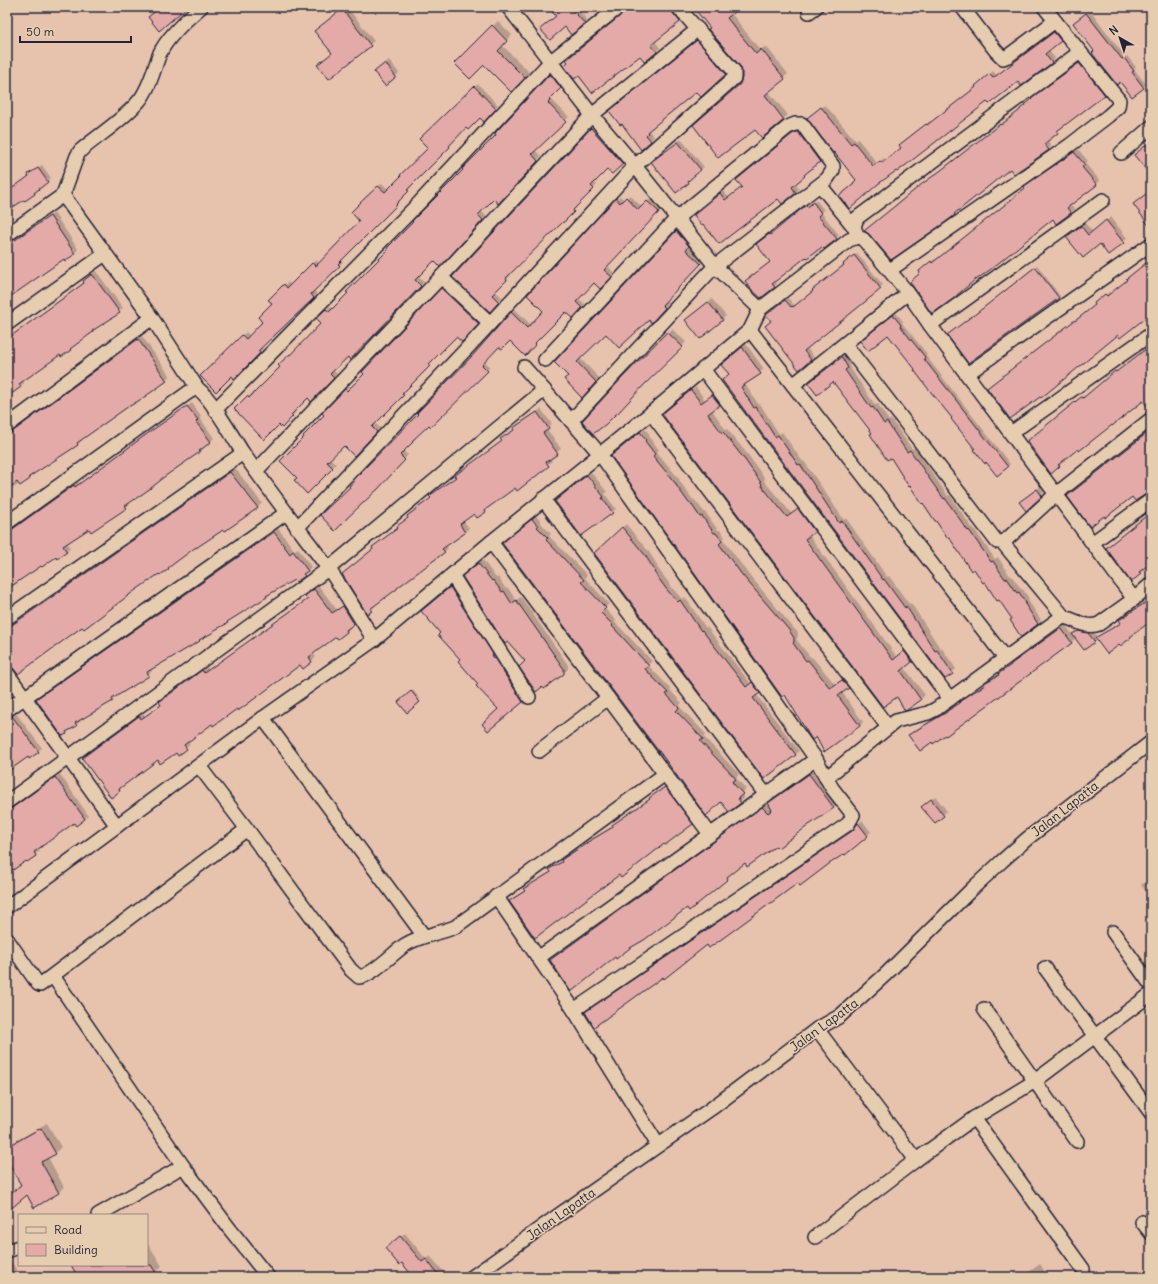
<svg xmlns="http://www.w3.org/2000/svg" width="1158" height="1284" viewBox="0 0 1158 1284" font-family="Delius,sans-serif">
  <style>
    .shadow { fill: #0003 }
    .building { fill: #e4aaa8; stroke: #22223b }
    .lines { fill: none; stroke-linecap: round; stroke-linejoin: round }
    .minor-casing { stroke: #22223b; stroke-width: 16 }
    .minor { stroke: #e7cdaf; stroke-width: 13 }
    .labels { text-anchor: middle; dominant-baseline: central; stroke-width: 3; stroke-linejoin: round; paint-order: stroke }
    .street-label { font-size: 13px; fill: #22223b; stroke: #e7cdaf }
  </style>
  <rect width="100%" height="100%" fill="#e7c3ae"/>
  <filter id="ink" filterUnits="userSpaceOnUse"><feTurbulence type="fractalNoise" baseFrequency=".025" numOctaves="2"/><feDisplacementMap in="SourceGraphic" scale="8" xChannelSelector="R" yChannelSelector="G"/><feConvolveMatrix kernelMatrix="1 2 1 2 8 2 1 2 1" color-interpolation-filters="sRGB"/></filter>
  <g filter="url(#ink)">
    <!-- shadow -->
    <g class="shadow">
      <polygon points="345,7 347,7 374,41 329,78 333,52 320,27"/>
      <polygon points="559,7 576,7 587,20 584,23 557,16"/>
      <polygon points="632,7 675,7 684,17 655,41 660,48 645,60"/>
      <polygon points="690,7 739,7 731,13 760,50 766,46 788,74 768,91 788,115 762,137 741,84 743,79 743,70 741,65 695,9 693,11"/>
      <polygon points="1090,10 1114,42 1126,57 1127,56 1136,67 1134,69 1146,84 1143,87 1077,20"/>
      <polygon points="498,21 512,35 502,45 529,72 517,85 484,63 456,63"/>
      <polygon points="1058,29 1064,37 1048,50 1055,58 1052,62 1021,84 1018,80 988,100 896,170 855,184 857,180 812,115 825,105 856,141 858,139 877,163 884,158 886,161 902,148 904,141 930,121 931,122 977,86 980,82 993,71 997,76"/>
      <polygon points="701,38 729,70 725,73 697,90 651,129 649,131 654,137 650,140 614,108"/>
      <polygon points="389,60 399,73 395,77 379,68"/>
      <polygon points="1083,60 1107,91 1060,127 1061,128 1057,132 1047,140 1052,146 1048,149 1011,168 869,227 927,180 945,168 1004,121 1005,122 1033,99 1036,95"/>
      <polygon points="554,72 564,84 552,96 553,97 551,99 569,117 535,150 541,156 498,202 494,198 481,211 486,216 440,265 434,259 418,275 424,282 350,359 348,356 333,370 337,374 311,400 308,397 294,410 296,412 282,426 279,424 235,409 252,393 254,395 323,323 318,318 330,306 333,309 498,135"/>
      <polygon points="478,84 498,105 484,120 480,117 466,127 451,142 452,143 410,185 411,187 399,200 400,201 341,260 343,262 313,290 317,294 261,347 263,349 234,377 232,375 202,376 246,332 250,336 264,322 273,303 270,300 288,282 291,285 316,260 320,264 361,221 369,196 382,183 389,190 429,148 421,139"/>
      <polygon points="595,125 626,159 612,173 607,168 594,181 597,185 576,206 577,207 509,274 511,275 495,291 502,297 490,310 454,277"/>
      <polygon points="801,129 823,159 795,183 799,189 796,192 782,203 778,197 698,212 723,191 729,198 743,187 740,177 796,131"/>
      <polygon points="681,139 704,167 690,178 691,179 688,182 656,159"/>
      <polygon points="1078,149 1088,161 1085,163 1100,181 1070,205 1074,209 1071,212 1056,223 1053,218 921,273 923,268 935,259 936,260 968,235 1026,187 1029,183"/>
      <polygon points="42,165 51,178 38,189 38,190 35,194 24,198 7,210 7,189 11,186 13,188 30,176 30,175 33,171"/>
      <polygon points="630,195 642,207 651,198 662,208 607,265 614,273 600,287 594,281 578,298 585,304 573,317 566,310 525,354 510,340 499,346 485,361 490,367 431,426 429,423 415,437 416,438 403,451 408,455 377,488 351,486 515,309 531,325 544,311 528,295 620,196 624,200"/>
      <polygon points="816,200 824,210 821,212 839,235 836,238 822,245 807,255 775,280 777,284 761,297 771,261 761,241 810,203 811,204"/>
      <polygon points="54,213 78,249 75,253 65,259 64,258 14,293 7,300 7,246 22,234"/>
      <polygon points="1111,217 1127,238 1108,254 1100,243 1067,237 1085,223 1093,232"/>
      <polygon points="680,228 692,242 689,245 704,260 665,300 669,303 651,321 649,319 606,332 580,358 599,378 582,396 569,376 555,362"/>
      <polygon points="857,253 883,285 806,347 814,357 799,369 772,321 770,312 788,298 794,305 795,304 796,305"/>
      <polygon points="1151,259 1151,309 1148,311 1150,313 1147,315 1118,333 991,385 1078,318 1079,319 1096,305 1098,301 1109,292 1110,294 1128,280"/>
      <polygon points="1037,265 1060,296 1059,298 951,333 974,314 975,315"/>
      <polygon points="96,271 123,308 96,328 70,349 60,354 22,380 24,383 20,387 7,394 7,339 85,282 84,281"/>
      <polygon points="446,285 482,319 462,341 456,335 432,360 433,361 405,390 407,391 375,423 380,428 354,454 344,444 330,458 336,464 307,492 298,477 325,415 323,413 350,386 351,388 365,374 363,372"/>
      <polygon points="712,299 726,316 722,319 689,318"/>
      <polygon points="896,313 903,321 902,323 927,354 926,356 1010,464 1007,467 976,449 916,369 888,334 864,339"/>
      <polygon points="672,329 686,342 605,424 623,379"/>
      <polygon points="142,336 170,376 143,397 81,439 82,440 78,444 33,473 33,474 29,478 7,492 7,435"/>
      <polygon points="746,344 764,369 745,384 759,405 760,404 779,434 782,432 803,462 804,461 844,520 846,518 887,577 889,576 909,604 911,603 940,648 941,647 956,669 952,673 723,381 730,374 726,361"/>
      <polygon points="1151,345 1151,396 1144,400 1078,448 1060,462 1061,464 1051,472 1030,439 1084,395 1085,397 1117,370 1118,371"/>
      <polygon points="846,354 852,363 849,366 875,405 878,404 889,421 891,419 912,449 915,447 935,477 948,496 950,495 972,528 973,527 995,559 998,557 1010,576 1011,575 1022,590 1023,589 1029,599 1028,600 1041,620 1037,624 1013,619 999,599 949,535 833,380 813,380"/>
      <polygon points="696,387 705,400 717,392 723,401 712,410 726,430 727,429 749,456 765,479 764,481 792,514 802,506 818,527 809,535 897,657 909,648 916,657 904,667 925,695 921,699 905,709 897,696 667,410"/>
      <polygon points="192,403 201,416 200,418 214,438 200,452 165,475 129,502 130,504 126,507 89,527 67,542 70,547 67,551 57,557 56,556 41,564 16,582 17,583 7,591 7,533 78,482 79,484 156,427"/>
      <polygon points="541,409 552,424 547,429 561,449 550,458 552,461 517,489 515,487 489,506 486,511 477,517 474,513 463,520 469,528 465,532 446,545 448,548 444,552 374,605 375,606 368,613 374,548 373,547 399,527 432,498 434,492 456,477 456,476 460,472 503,441 502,439 515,429 514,428 518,424"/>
      <polygon points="645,429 650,435 649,436 659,450 657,452 680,480 679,480 693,500 694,499 705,513 706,513 718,530 720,530 725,537 723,539 747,572 792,626 798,633 798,637 796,639 811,658 812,657 835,684 847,677 852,684 842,692 863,722 860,726 816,735 785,693 616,452"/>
      <polygon points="1151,429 1151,476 1132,496 1071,493"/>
      <polygon points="235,468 262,503 258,507 225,530 224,528 197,546 83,626 11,665 7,664 7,622 12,622 17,621"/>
      <polygon points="591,472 607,492 605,494 616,509 612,512 560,497"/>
      <polygon points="1041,486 1045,491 1026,509 1025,498"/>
      <polygon points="1151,510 1151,562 1142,568 1144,570 1140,574 1107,548 1147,516 1146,514"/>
      <polygon points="536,516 541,521 540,522 551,534 549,536 587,575 585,578 609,604 604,608 616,620 615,622 652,661 648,665 671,689 670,690 682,703 679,706 706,734 704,737 739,774 736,778 746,789 741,794 744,798 740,802 507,540"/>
      <polygon points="626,524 649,552 658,566 657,567 671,586 682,599 685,597 706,628 707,627 750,683 756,679 763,688 756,694 799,751 795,755 595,553"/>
      <polygon points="278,528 294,550 298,548 311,567 304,575 296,581 294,578 271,593 267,597 232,618 227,622 216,628 199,640 151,669 152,671 148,675 116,696 112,700 79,719 81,721 66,733 41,696"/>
      <polygon points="483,560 496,578 498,577 506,589 508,588 516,600 521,597 568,665 568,669 563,673 527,661 468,573"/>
      <polygon points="454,584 527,698 523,702 499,709 441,633 426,607"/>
      <polygon points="319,586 337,610 347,602 358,619 349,626 350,628 347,632 336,635 313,653 316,657 312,661 303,667 301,663 237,708 212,723 188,741 190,744 178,754 176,752 158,759 122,785 123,786 119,790 83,758 143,713 145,716 162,705 160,702 164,698 207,667 209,670 309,599 306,596"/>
      <polygon points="1151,597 1151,620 1133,633 1134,634 1130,638 1097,639 1094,641 1076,637 1071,643 909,735 913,731 949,710 1065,625 1073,635 1083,627 1092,630 1098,637 1122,622 1120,620 1123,616"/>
      <polygon points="413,690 420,699 407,711 399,702"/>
      <polygon points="16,713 42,748 38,751 28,756 7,772 7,716 10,714"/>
      <polygon points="813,771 837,804 833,808 776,845 745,862 730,873 731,874 727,878 615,956 551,960 767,804 771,807 773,800"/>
      <polygon points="60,774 88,815 85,819 74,822 38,848 40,851 27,861 26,859 7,872 7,809 12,806 17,805"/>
      <polygon points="669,784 696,820 692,824 620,874 510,901 514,897 525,890 524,889 528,885 552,871 551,869 562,861 566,856 591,839 613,826 617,821 651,798 654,794"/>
      <polygon points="935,796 947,811 943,815 927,803"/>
      <polygon points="862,820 871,832 844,852 707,944 663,976 586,1012 590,1008 855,829"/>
      <polygon points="1151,877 1151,898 1141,885"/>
      <polygon points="47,1123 61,1147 55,1153 48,1157 64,1187 59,1192 28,1194 7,1211 7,1196 22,1184 7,1158 7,1146"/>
      <polygon points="405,1233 426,1259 430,1256 445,1273 441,1277 414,1277 390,1245"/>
      <polygon points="149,1245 162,1266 155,1273 148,1277 79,1277 72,1265 147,1265 147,1246"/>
      <polygon points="7,1256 17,1270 8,1277 7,1277"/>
      <polygon points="1040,1264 1047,1275 1044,1277 1022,1277"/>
    </g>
    <!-- building -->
    <g class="building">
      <polygon points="161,7 187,7 159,31 148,17"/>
      <polygon points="558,7 570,7 585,24 571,35 565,27 550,40 540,29 556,16 552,12"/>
      <polygon points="631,7 670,7 672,12 680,22 651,45 657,52 645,62 640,56 592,93 579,76 574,79 564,66 568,62 566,60"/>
      <polygon points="693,7 741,7 727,18 756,54 761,49 785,79 765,95 784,120 762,138 755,130 718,158 693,125 740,84 742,78 742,71 740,66 708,29 710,28"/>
      <polygon points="342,9 371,46 329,79 317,65 332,53 314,31"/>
      <polygon points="1086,13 1111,45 1122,59 1124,58 1134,71 1132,72 1144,88 1132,97 1120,82 1117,85 1092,53 1094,51 1073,23"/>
      <polygon points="492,25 507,41 498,51 525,78 511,92 484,65 470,79 454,63"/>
      <polygon points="1054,32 1061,41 1045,54 1052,63 1021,86 1018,82 989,104 987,102 897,172 896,171 878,184 850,209 839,196 854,184 853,183 856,180 834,152 833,153 807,118 821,107 851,144 854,142 873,166 880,161 882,163 901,148 899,145 926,124 927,125 976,87 975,86 989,74 993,78"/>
      <polygon points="697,40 726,74 701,97 696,92 647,132 648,133 646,135 651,141 641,150 622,124 620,125 609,111"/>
      <polygon points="385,63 396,77 385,86 374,72"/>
      <polygon points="1079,63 1105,95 1057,131 1058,133 1044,144 1049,150 1014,174 1010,169 954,214 955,215 947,221 891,260 869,234 864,231 922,184 940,171 1000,124 1001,125 1020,110 1020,109 1032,99 1031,98"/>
      <polygon points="549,75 551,75 561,88 549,100 550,101 548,103 566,122 532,154 538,161 498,204 494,199 478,215 483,220 440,267 434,261 415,280 421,286 350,360 348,357 330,374 334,378 311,402 308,398 291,415 293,416 282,428 279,425 264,440 234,409 247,396 249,398 280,367 278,365 290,354 290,355 321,323 316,318 326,309 329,312 348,293 346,292 388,250 387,248 413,222 412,221 463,170 462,169 496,135 495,133"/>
      <polygon points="474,86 496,109 484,122 480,118 468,130 466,128 449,146 450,147 407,190 409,191 396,204 397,205 338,264 340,266 311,294 314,298 258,351 260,353 234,379 232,376 216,392 200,376 242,335 246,339 262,322 258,317 272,303 268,300 284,284 287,288 312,263 316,266 359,221 351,212 364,199 378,186 385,192 401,176 400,175 428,148 419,139"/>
      <polygon points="591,128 623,164 612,174 607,170 591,186 594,189 573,210 574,212 564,222 563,222 506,278 507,280 492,295 499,302 490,312 452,277"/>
      <polygon points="797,132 798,132 820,162 804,175 805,176 792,187 796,193 782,204 778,199 719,244 703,224 701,225 694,215 720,193 725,200 742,187 736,180 792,134"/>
      <polygon points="1151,141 1151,176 1134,155"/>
      <polygon points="678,142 701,170 688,181 689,183 676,193 651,162"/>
      <polygon points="1074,152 1085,165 1082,167 1097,185 1067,208 1071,213 1056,224 1053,219 991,269 976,280 976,279 957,295 957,296 932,314 910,282 920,273 919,271 931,261 932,263 1012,199 1025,188 1024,186"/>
      <polygon points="38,168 48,182 34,193 35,194 25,201 24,200 7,211 7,192 29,176 28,174"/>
      <polygon points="1151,190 1151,228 1133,204"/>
      <polygon points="626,197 638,210 647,201 659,212 604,270 612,277 600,289 594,283 576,302 582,308 573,318 566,312 535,343 536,344 525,356 510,341 502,349 499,347 482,365 488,371 431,427 429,425 412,441 413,442 400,455 405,460 378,489 346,519 346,520 335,531 320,515 350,487 349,486 362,473 361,472 418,414 417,413 474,354 511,312 527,328 543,311 527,295 616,198 620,203"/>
      <polygon points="813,202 821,213 818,216 837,239 824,249 822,247 807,258 806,257 772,284 775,287 761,298 752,290 745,281 770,262 756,244 769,234 770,235 806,205 808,207"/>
      <polygon points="50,216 75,254 65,261 64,259 7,299 7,246 26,232"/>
      <polygon points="1106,220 1124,243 1108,255 1100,244 1083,258 1066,237 1081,226 1088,235"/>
      <polygon points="676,231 689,246 686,250 701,264 662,305 665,308 651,323 649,320 619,348 606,334 577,362 596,382 582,398 564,379 568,376 554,362"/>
      <polygon points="854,255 881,289 804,351 811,360 799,370 765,326 771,321 766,315 785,300 791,307 792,306 793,307 813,291 812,290 844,265 843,264"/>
      <polygon points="1151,259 1151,310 1146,314 1148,316 1120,338 1118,335 1041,398 1040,397 1010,419 987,388 1075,320 1075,321 1095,305 1094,303 1105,294 1107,296 1127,280 1126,279"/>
      <polygon points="1035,267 1059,298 968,363 947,335 972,316 973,316"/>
      <polygon points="92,274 120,313 92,331 93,332 70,349 71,350 61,357 60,355 19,384 21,387 7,397 7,339 84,283 83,281"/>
      <polygon points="441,288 479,324 462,342 456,337 429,364 430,366 402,394 404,395 372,427 377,432 354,456 344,446 327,462 333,468 307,494 294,480 297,478 280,461 304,437 303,436 324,415 322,413 345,389 347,391 364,374 362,372"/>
      <polygon points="708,302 723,320 700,339 685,320"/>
      <polygon points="893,315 901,325 900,326 925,357 924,359 1008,467 997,476 986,462 985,464 974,450 975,449 951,419 952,418 926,386 914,370 915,369 888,335 868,351 860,341"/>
      <polygon points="667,332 683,347 643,386 617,414 616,414 606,424 593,434 582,421 622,378"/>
      <polygon points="138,339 167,381 143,398 130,406 129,406 77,443 78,445 29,477 30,479 20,486 17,482 7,489 7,434 12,432"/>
      <polygon points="1151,345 1151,411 1143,401 1112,426 1112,425 1079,451 1078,449 1058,465 1060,466 1051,474 1027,441 1081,397 1083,398 1115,371 1116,372"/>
      <polygon points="742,347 761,374 741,387 754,408 756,407 775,437 778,435 798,465 800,464 839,523 842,521 883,580 884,579 905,608 906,606 935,651 937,650 953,674 945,679 722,380 729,374 721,365"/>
      <polygon points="842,357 848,368 845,370 871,408 873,407 884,424 887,422 907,452 910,450 931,481 944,499 945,498 968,531 969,530 991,562 993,561 1005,579 1007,578 1017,593 1019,592 1026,603 1025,604 1038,624 1021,637 1010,620 1012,619 999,600 997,601 985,582 983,583 974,569 971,571 949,537 947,538 936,521 935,521 923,503 922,504 910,486 909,487 891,458 887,460 870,434 872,433 833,382 817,395 808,383"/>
      <polygon points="691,390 701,403 712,395 720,405 708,414 722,433 723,432 745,460 762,484 761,485 787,517 798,509 815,532 805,539 893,660 904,651 912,662 901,671 921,700 907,710 905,711 897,697 883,707 662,414"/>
      <polygon points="187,406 198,420 196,422 211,442 199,451 200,452 161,479 161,480 151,488 125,506 127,508 91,532 89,529 63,546 67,552 57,559 56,557 42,567 41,566 7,589 7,533 74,485 75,487 151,431"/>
      <polygon points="537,412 549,429 543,433 558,454 546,462 549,466 517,491 515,488 485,510 486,512 477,518 474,514 460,524 465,533 442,549 445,552 397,588 397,589 370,609 372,611 367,614 342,574 373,549 372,547 398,528 397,526 408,518 407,516 431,498 429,496 456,477 454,476 502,441 500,439 514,430 513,428"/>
      <polygon points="1151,430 1151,492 1146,494 1135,501 1132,497 1105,518 1104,516 1090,527 1067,496"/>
      <polygon points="640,432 646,440 645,441 655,454 653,456 676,484 676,485 689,503 690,502 700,517 702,516 714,533 716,533 722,541 719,544 743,576 789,630 794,638 794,642 793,643 806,661 808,660 830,688 842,680 849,688 838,696 860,726 824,752 816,737 812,740 785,695 782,697 611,456"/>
      <polygon points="230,472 258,508 225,531 223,530 196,548 196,547 168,568 169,569 160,575 159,574 133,592 84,629 82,627 18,674 13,668 7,665 7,656 12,653 7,647 7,626 12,625"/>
      <polygon points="587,475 604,497 602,498 613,513 581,536 555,501"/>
      <polygon points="1037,489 1042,496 1026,511 1019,502"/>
      <polygon points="1151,510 1151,563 1139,572 1141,574 1131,582 1106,548 1146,516 1145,514"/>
      <polygon points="532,519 538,526 537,527 548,538 546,540 584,580 581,582 606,608 601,613 613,625 612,626 649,666 645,669 668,693 666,694 679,708 676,711 703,739 700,741 736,779 732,782 743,794 738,798 741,803 729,812 721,802 706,816 659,751 659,752 502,543"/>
      <polygon points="622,527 645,555 655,571 654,572 667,590 678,602 680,600 701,631 702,630 746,687 752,682 760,693 753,698 796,755 764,779 594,553"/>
      <polygon points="274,532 290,554 293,551 308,571 303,574 305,576 296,582 294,580 266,596 267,597 227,622 228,623 213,631 214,632 199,640 200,641 147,672 149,676 112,699 113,701 75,723 77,726 66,732 67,734 62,736 36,699"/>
      <polygon points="478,563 492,581 493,580 502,592 504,591 512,604 516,600 564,669 564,674 544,689 542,687 536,692 519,667 525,661 508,642 505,644 462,576"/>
      <polygon points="450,587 493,654 492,655 523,702 488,731 482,724 498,709 476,686 478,684 458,661 460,659 438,635 440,633 421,611"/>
      <polygon points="314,589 332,613 343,606 354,624 346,630 347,632 338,639 336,637 309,657 312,662 303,669 300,665 238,711 237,709 213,726 212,724 184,745 187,749 178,756 176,753 160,764 158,760 119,789 120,791 111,798 82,758 139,716 141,719 161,705 159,702 202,670 204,673 295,608 308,599 305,596"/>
      <polygon points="1151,599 1151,621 1130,637 1131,638 1120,646 1119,645 1107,654 1095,638 1121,623 1119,620"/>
      <polygon points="1061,628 1072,643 946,736 945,735 933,744 932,742 920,751 908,735 947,712 947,711 960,703 959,702 972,693 985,685 984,683 999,675 998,674 1011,665 1011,664"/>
      <polygon points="1078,631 1088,633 1095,642 1084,650 1072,634"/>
      <polygon points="411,691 420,702 407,713 398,702"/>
      <polygon points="12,716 39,752 29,759 28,757 7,772 7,718"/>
      <polygon points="809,774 834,808 809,825 778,848 776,846 747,867 745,863 727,877 728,879 689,911 687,908 644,940 630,948 616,959 615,957 571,992 550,960 762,807 768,813 772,810 768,803"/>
      <polygon points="55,777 85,819 76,826 74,823 34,852 36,856 27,862 26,861 13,870 12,869 7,873 7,810 12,808"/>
      <polygon points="665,787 693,824 665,845 664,844 621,878 619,875 535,938 509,901 525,891 523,889 551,872 549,869 562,862 561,860 587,843 586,843 613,827 612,825 650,799 649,798"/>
      <polygon points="931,799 944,816 935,823 921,807"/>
      <polygon points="858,823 868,836 855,847 845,855 844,854 829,864 800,886 798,883 723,938 709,948 707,945 664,979 663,977 594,1027 585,1012 852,831"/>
      <polygon points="41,1128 56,1154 41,1162 59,1193 34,1208 27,1195 7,1212 7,1196 21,1185 7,1160 7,1147"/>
      <polygon points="400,1236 422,1262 426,1259 440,1277 413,1277 402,1263 399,1265 385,1248"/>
      <polygon points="71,1265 151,1265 156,1273 150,1277 78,1277"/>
    </g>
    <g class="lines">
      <defs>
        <g id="minor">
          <polyline points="508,7 592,115 635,166 715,266 760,309"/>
          <polyline points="962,7 996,51 1003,58 1008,56 1055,21"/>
          <polyline points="809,12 816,7"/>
          <polyline points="1080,52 857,218 854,227 858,237 863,239 908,293 930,325 1134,599 1151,584"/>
          <polyline points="1121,153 1151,127"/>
          <polyline points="820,185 854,227"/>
          <path d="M 63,195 L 77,156 L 80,151 C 100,134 122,121 139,101 C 150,88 154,68 160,53 C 168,36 187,19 201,7"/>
          <path d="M 7,235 L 63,195 L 152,318 L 198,389 C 209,395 234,439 243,453 C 270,492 300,530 328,568 C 344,591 359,616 374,640"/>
          <polyline points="890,270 1070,145 1108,116 1118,107 1119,100 1044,7"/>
          <polyline points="441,277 490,323"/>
          <polyline points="7,324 105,254"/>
          <polyline points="930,325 1103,200"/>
          <polyline points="750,330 1005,658"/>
          <polyline points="845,344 997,542 1002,542 1006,540 1056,494 1151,419"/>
          <polyline points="545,360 677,218 788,127 795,124 802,124 833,166 833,170 827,179 715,266 571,421"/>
          <polyline points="524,367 600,454 816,759 832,788 850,811 853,815 848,824 574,1010"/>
          <polyline points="703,369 950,699"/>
          <polyline points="967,374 1151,244"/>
          <polyline points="793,385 908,293"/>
          <polyline points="215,410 420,202 551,61 619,7"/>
          <polyline points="651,413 888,727"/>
          <polyline points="7,426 152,318"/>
          <polyline points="1011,433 1151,334"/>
          <polyline points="256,471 441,277 592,115 698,29"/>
          <polyline points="543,499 766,795"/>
          <polyline points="7,523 189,392 195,389 198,389"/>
          <polyline points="297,528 471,344 635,166 734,78 734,71 678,7"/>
          <polyline points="491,542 710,834"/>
          <path d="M 1002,542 L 1064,617 C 1076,620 1087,629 1099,624 L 1134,599"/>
          <polyline points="1092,543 1151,500"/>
          <polyline points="452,575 529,697"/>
          <polyline points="7,618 243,453"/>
          <polyline points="7,673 117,826"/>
          <polyline points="7,710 286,513"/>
          <polyline points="263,718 424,936"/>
          <polyline points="539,751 608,698"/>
          <path d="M 199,766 L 247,829 L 351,970 L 359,977 C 372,976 393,953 405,945 C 420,935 439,934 455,927 L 665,774"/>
          <polyline points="826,778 896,721 928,713 936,709 1056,621 1064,617"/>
          <polyline points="7,802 328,569 544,390"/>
          <polyline points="496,896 574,1010 658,1145"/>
          <polyline points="7,907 263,718 374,640 491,542 651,413 750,330 760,309 849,240 858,237"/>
          <polyline points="1113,932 1151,985"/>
          <polyline points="7,939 38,984 40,985 247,829"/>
          <polyline points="538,958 816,759"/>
          <polyline points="1045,968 1151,1113"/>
          <polyline points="53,976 183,1166 229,1228 268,1277"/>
          <polyline points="984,1009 1077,1141"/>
          <polyline points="817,1029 916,1160"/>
          <polyline points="974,1118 1083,1269"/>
          <polyline points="98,1215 183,1166"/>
          <polyline points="1142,1222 1151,1233"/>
          <polyline points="815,1237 916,1160 974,1118 1035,1081 1151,994"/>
          <polyline points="7,1251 19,1247"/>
          <polyline points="472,1277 563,1212 712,1108 817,1029 840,1016 886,974 974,887 1002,861 1028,838 1151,742"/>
        </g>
      </defs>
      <!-- minor casing -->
      <use href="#minor" class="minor-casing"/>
      <!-- minor -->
      <use href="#minor" class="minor"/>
    </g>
  </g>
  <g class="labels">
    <!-- street labels -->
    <g class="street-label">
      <text transform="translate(1065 809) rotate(-38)">Jalan Lapatta</text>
      <text transform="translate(824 1025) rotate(-36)">Jalan Lapatta</text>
      <text transform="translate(561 1214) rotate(-35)">Jalan Lapatta</text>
    </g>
  </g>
  <!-- margin -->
  <rect width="1158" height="1284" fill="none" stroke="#e7cdaf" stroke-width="24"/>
  <rect x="12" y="12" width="1134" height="1260" fill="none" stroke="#22223b" stroke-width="1.5" filter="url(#ink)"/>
  <!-- legend -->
  <rect x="18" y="1214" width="130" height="52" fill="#e7cdaf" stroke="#988981"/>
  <rect x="26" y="1227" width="20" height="6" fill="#e7cdaf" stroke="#988981"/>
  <text x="54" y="1234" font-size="12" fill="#22223b">Road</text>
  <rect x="26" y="1244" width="20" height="12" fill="#e4aaa8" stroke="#988981"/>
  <text x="54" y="1254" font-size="12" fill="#22223b">Building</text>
  <!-- north arrow -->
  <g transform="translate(1120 38) rotate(321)" stroke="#e7cdaf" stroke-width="3" paint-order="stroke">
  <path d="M0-3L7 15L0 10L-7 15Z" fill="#22223b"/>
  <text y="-6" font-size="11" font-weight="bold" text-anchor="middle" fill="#22223b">N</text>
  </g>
  <!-- scale -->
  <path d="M20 36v6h111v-6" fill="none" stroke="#22223b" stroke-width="2"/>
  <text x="26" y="36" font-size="12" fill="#22223b" stroke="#e7cdaf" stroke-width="3" paint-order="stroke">50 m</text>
</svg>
